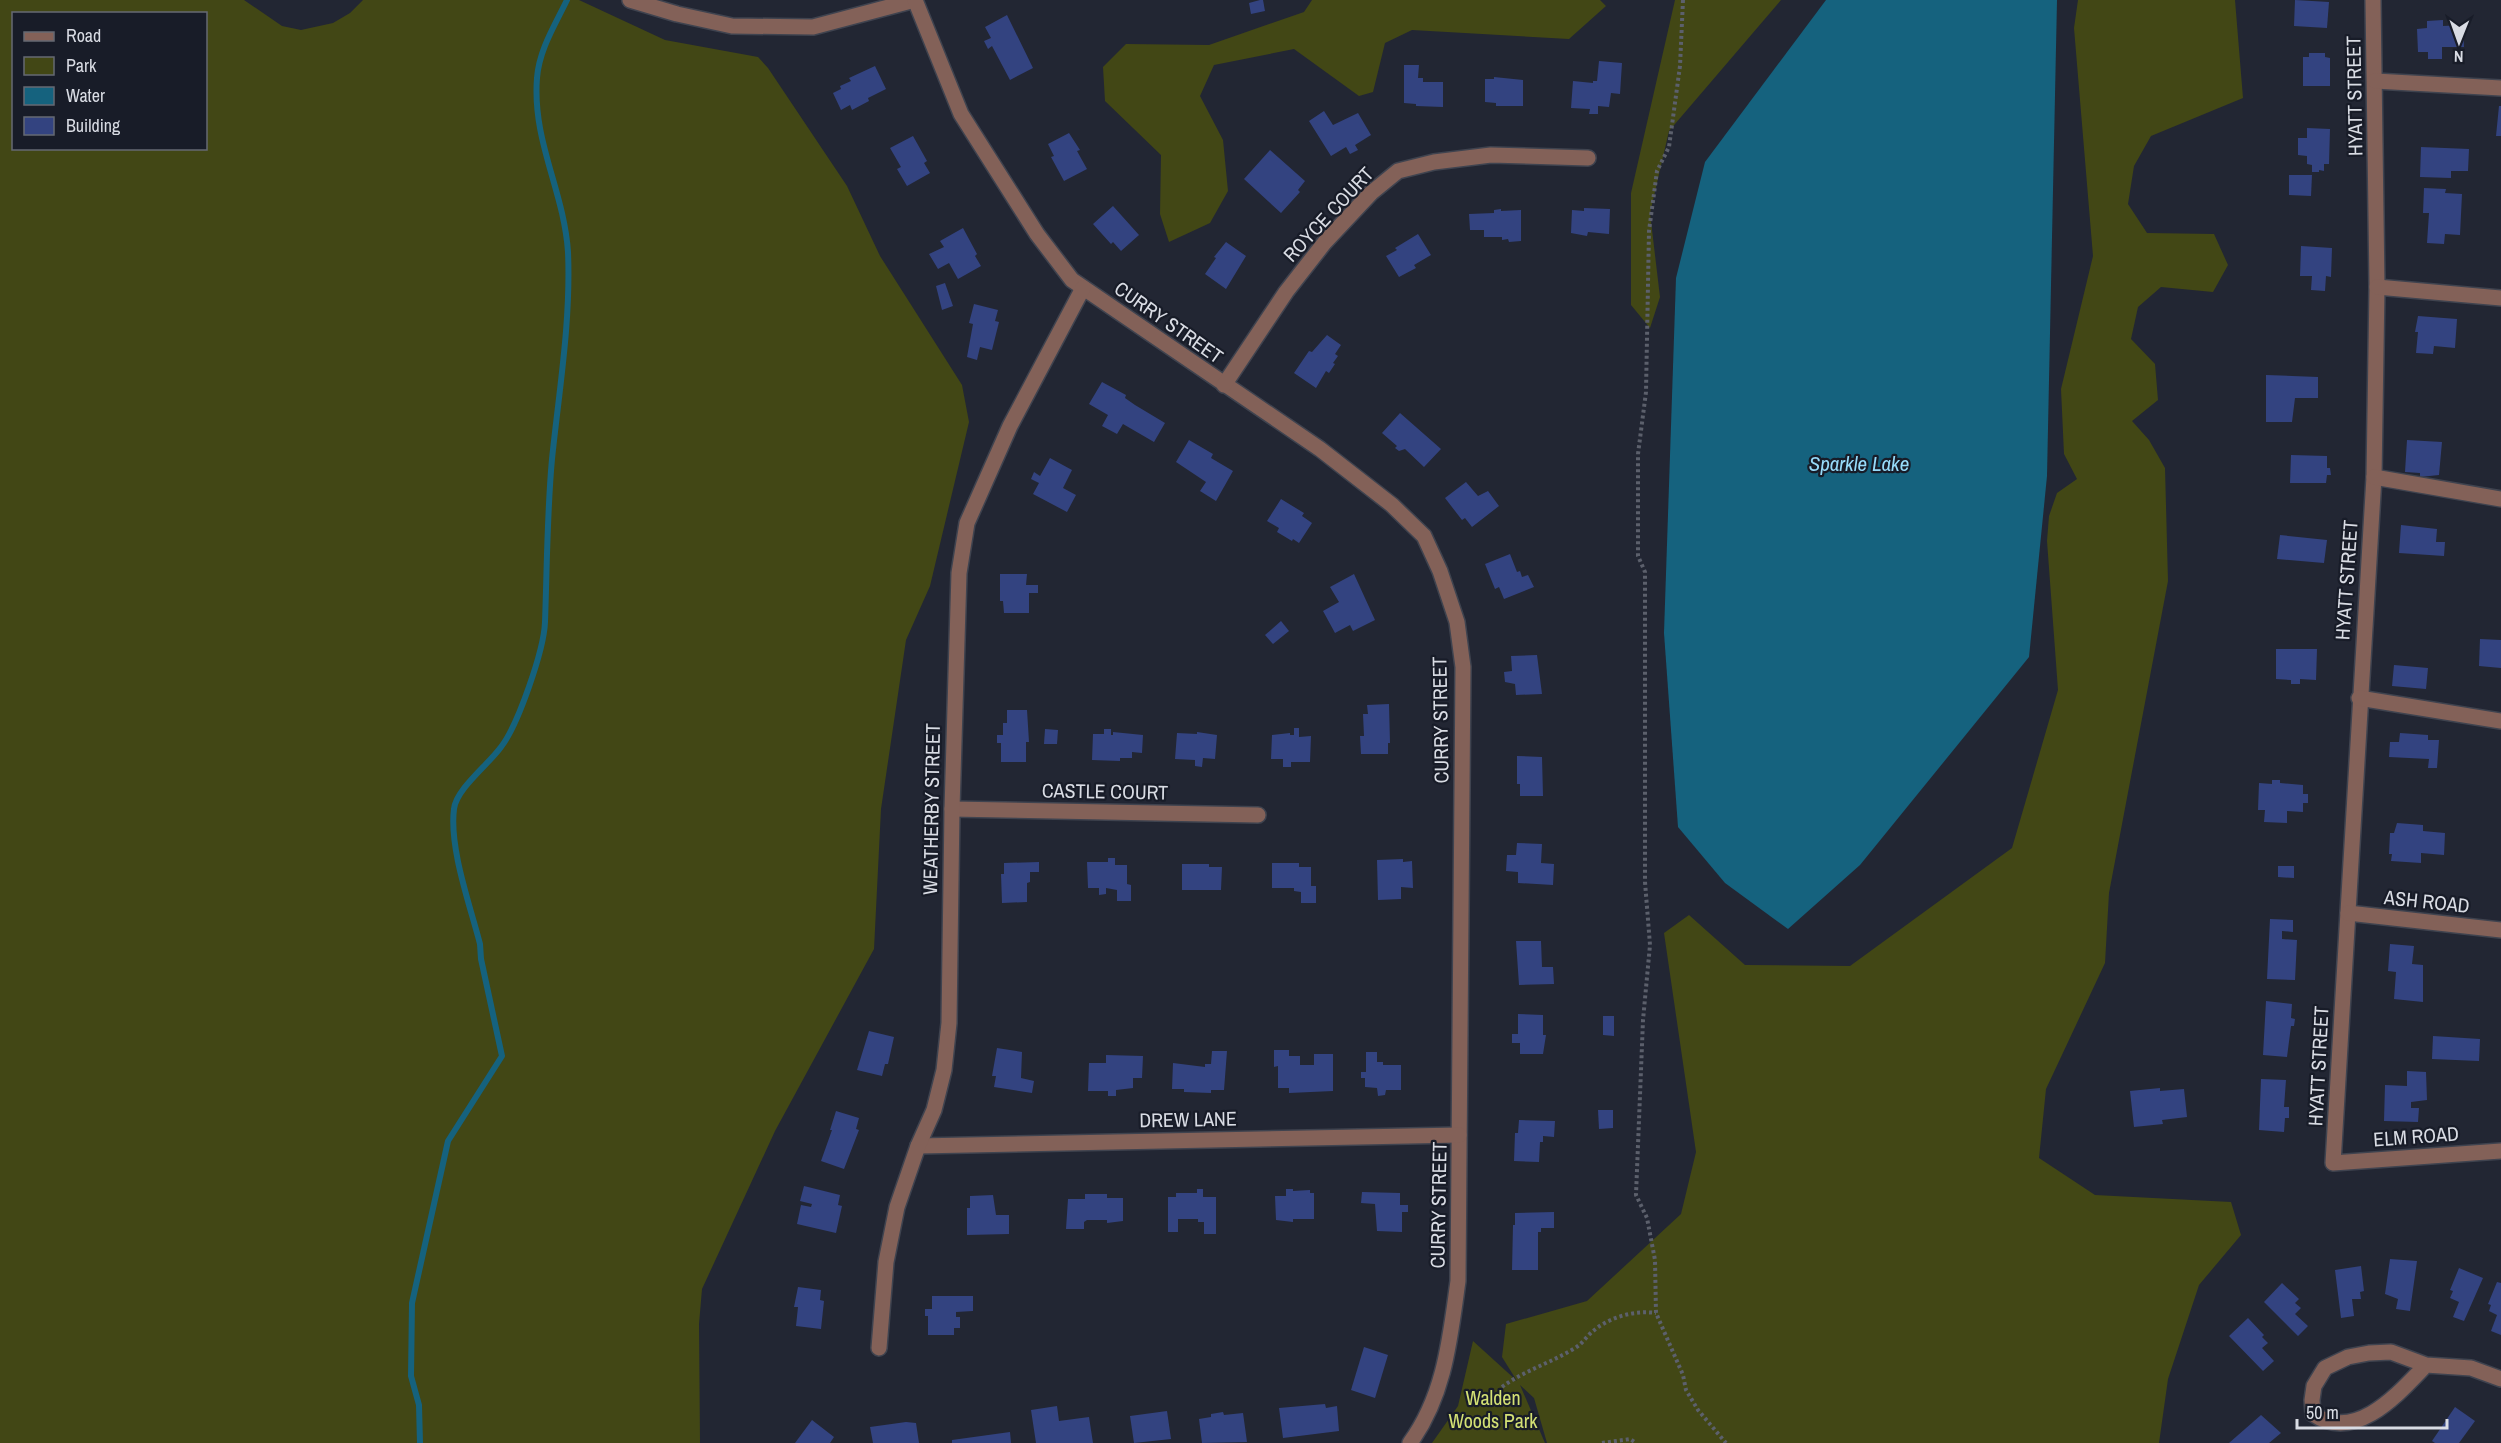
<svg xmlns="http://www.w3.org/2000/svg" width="2501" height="1443" viewBox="0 0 2501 1443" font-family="'Archivo Narrow',sans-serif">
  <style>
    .green { fill: #424715; fill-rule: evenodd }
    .water { fill: #15627e }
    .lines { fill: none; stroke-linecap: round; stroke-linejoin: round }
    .stream { stroke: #15627e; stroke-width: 6 }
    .building { fill: #334380 }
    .minor-casing { stroke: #3f434f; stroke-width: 18 }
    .path { stroke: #5c606c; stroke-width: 4; stroke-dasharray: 3 3; stroke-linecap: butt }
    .minor { stroke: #836158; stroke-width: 15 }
    .labels { text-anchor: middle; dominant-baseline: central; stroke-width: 4.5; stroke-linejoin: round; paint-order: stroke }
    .street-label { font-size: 20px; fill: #d9dce4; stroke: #181c28 }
    .park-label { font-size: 20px; fill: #d4e174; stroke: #181c28 }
    .water-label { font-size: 21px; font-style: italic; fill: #97dbfa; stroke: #181c28 }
  </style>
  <rect width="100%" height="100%" fill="#222633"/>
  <!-- green -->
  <g class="green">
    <path d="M 0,0 L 244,0 L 282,26 L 301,30 L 333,23 L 350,13 L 363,0 L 579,0 L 665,40 L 758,57 L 768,68 L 847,186 L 880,256 L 962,385 L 969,422 L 930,586 L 906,640 L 881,809 L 874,949 L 775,1131 L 702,1289 L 699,1324 L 700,1443 L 0,1443 ZM 14,14 L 206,14 L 206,148 L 14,148 Z"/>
    <polygon points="1312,0 1600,0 1606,6 1569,39 1412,30 1385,43 1373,92 1359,96 1294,49 1214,65 1200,96 1223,140 1228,191 1210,223 1169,242 1160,214 1161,155 1105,101 1103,67 1126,44 1209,45 1304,12"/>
    <polygon points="1675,0 1781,0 1669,131 1650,213 1660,297 1650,328 1631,305 1631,193"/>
    <polygon points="2078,0 2235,0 2243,98 2151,136 2134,166 2128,204 2147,233 2214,234 2228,265 2213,292 2161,287 2138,307 2131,339 2155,364 2158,400 2132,421 2149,440 2165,468 2168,581 2109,893 2105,963 2046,1089 2039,1158 2095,1195 2231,1202 2241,1235 2199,1285 2168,1379 2159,1443 1547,1443 1534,1398 1520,1385 1545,1443 1432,1443 1458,1406 1473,1341 1517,1381 1502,1357 1506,1324 1587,1301 1681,1214 1696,1152 1664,933 1689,915 1745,965 1850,966 2012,848 2058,690 2047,541 2049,516 2057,493 2077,479 2064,454 2061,389 2093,256 2074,28"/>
  </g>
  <!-- water -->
  <polygon class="water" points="1826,0 2057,0 2047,476 2029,657 1860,865 1788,929 1725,883 1678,827 1664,633 1676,278 1705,162"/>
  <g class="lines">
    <!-- stream -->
    <path class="stream" d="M 420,1443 L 419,1405 L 411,1376 L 412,1303 L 448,1141 L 502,1056 L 481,959 L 480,944 C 470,905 449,848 454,809 C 456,789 489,764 501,747 C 518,725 544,650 545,622 C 547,568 547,513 552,459 C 559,391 571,321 568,252 C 564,191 532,141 537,78 C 539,50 555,25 567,0"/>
  </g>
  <!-- building -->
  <g class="building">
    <polygon points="1260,0 1263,0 1265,11 1251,14 1249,3"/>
    <polygon points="2295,0 2329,2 2327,28 2294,26"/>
    <polygon points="1007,15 1033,68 1010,80 992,46 988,49 984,41 991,38 985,27"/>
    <polygon points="2443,20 2443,26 2463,25 2464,47 2442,47 2442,59 2428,59 2428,52 2418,52 2417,29 2427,28 2427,21"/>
    <polygon points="2309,53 2325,53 2325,57 2330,58 2330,86 2303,86 2303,57 2309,57"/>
    <polygon points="1599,61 1622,63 1620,94 1611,93 1609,107 1598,106 1598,114 1589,114 1590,109 1571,108 1573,81 1593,83 1593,81 1597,81"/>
    <polygon points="1404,65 1419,65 1418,78 1423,78 1423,82 1443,82 1443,107 1416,106 1416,104 1404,103"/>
    <polygon points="875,66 886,89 868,98 869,101 852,110 850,105 841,110 833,93 841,89 840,86 851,81 849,78"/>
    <polygon points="1494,77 1523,80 1523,106 1496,106 1496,103 1485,102 1485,79 1494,79"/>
    <polygon points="2499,106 2501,106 2501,136 2496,136"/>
    <polygon points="1324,111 1333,125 1358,113 1371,135 1355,145 1358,150 1350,154 1346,147 1331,156 1309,121"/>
    <polygon points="2307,128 2330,129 2329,164 2324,164 2324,171 2319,170 2319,172 2312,172 2312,165 2307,164 2307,156 2298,155 2298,138 2307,138"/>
    <polygon points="1069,133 1080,150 1077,151 1087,169 1064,181 1051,157 1054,156 1048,144"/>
    <polygon points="913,136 927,161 924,163 930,173 907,186 897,169 901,167 890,148"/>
    <polygon points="2421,147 2469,149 2468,171 2451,171 2451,178 2420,177"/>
    <polygon points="1270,150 1305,181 1298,190 1300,192 1281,213 1244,179"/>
    <polygon points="2289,175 2312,175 2311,196 2289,195"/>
    <polygon points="2424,188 2446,189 2445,193 2462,194 2460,235 2445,234 2444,244 2427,243 2429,213 2423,213"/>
    <polygon points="1113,206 1139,235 1121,251 1113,242 1111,244 1093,224"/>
    <polygon points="1584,208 1610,209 1609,234 1588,232 1587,236 1571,233 1572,210 1584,211"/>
    <polygon points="1501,209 1501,211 1521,210 1521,241 1509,242 1508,239 1502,240 1502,237 1484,237 1484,230 1470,230 1469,214 1494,213 1494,210"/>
    <polygon points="963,228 977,254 975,256 981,266 958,279 949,263 938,269 929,254 944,247 940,241"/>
    <polygon points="1418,234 1431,255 1414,265 1416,268 1399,277 1386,256 1397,250 1395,248"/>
    <polygon points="1226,242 1246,256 1226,289 1205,274 1216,258 1214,257"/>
    <polygon points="2301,246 2332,248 2331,277 2326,276 2325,291 2311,290 2312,276 2300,276"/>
    <polygon points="945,283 953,306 942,310 936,286"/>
    <polygon points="974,304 998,310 995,321 999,322 992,350 980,347 977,360 967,357 973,324 969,323"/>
    <polygon points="2418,316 2457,319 2455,348 2434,346 2433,354 2416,353 2418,332 2415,332"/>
    <polygon points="1327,335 1341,345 1335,354 1338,356 1333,363 1335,364 1329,373 1326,371 1316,388 1294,373 1309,351 1312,352"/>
    <polygon points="2266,375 2318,377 2318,398 2295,398 2292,422 2266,422"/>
    <polygon points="1102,382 1126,395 1125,398 1135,405 1165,423 1154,442 1123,424 1117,434 1102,426 1108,415 1089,404"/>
    <polygon points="1400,413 1441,449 1424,467 1405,449 1399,451 1395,448 1397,446 1382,433"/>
    <polygon points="1189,440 1213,454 1211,458 1233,471 1216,501 1200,491 1206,482 1176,462"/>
    <polygon points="2407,440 2442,442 2439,475 2420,477 2420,473 2405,472"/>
    <polygon points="2291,455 2327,456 2327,468 2330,468 2331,475 2327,475 2326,483 2290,483"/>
    <polygon points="1050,458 1072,470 1063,488 1076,495 1067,512 1033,494 1039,483 1031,479 1034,472 1040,476"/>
    <polygon points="1466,482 1478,496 1488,491 1499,506 1472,527 1465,518 1462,520 1445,498"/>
    <polygon points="1281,499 1304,513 1302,516 1312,523 1299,543 1293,539 1292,541 1277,532 1279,528 1267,521"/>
    <polygon points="2401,525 2437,529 2436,542 2445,542 2444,556 2399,553"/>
    <polygon points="2280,535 2327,540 2324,563 2277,559"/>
    <polygon points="1510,554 1517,572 1520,571 1522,577 1528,575 1534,587 1504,599 1499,587 1495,589 1485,564"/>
    <polygon points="1000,574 1027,574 1026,585 1038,585 1038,593 1029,593 1029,613 1004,613 1003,601 1000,601"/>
    <polygon points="1354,574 1375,620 1353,631 1350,625 1335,633 1323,611 1339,602 1330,587"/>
    <polygon points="1281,621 1289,631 1273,644 1265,635"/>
    <polygon points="2480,639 2501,640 2501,668 2479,666"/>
    <polygon points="2276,649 2317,649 2316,680 2300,679 2300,684 2291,684 2291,680 2276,679"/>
    <polygon points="1537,655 1542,694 1516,695 1515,684 1505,682 1504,672 1512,671 1511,656"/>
    <polygon points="2394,665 2428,668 2426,689 2392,686"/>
    <polygon points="1389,704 1390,743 1388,743 1388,754 1361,754 1360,736 1364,736 1363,714 1368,714 1367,705"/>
    <polygon points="1007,710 1027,710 1029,742 1026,742 1026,762 1001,762 1001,743 997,743 997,735 1003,735 1003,723 1007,723"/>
    <polygon points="1294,728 1299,728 1299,737 1311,736 1310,762 1291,762 1291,767 1283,767 1283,759 1271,759 1272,735 1290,733 1290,735 1294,735"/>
    <polygon points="1045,729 1058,730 1057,744 1044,744"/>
    <polygon points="1104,729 1111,729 1111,735 1113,735 1113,732 1143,735 1142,753 1132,752 1132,758 1120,758 1120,761 1092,760 1093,734 1104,734"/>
    <polygon points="1197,732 1217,735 1215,759 1203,758 1202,767 1195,766 1195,760 1175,759 1177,733 1197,734"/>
    <polygon points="2400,733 2428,735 2428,740 2439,740 2437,768 2428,768 2429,759 2389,757 2390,742 2399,742"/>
    <polygon points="1517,756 1542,757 1543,796 1520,796 1520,784 1517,784"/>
    <polygon points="2272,780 2280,780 2280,783 2303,785 2303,794 2308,794 2308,803 2303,803 2303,812 2287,811 2287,823 2264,822 2265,810 2258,810 2259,783 2272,784"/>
    <polygon points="2397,823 2423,825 2423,831 2445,833 2444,855 2421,853 2421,863 2391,861 2392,854 2389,854 2390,833 2394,833"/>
    <polygon points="1517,843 1542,844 1541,863 1554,864 1553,885 1518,883 1518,872 1506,871 1507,855 1516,855"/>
    <polygon points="1108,858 1115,858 1115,865 1127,865 1127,884 1131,885 1131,901 1117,901 1117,890 1106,888 1106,894 1099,895 1099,888 1088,888 1087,862 1108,862"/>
    <polygon points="1403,859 1403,862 1412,861 1413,888 1401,887 1401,899 1378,900 1377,860"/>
    <polygon points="1039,862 1039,872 1030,872 1030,882 1027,883 1027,902 1002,903 1001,874 1004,874 1004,863"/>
    <polygon points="1272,863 1299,863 1299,867 1311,867 1311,886 1316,886 1316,903 1301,903 1301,892 1294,891 1294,888 1272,888"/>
    <polygon points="1182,864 1209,864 1209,867 1222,867 1221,890 1182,890"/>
    <polygon points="2278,866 2294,866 2294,878 2278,877"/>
    <polygon points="2270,919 2293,920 2293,932 2282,931 2282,939 2297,940 2295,980 2267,979"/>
    <polygon points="1516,941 1541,941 1542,967 1553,967 1554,984 1519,985"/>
    <polygon points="2390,944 2414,946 2412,964 2423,965 2423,1002 2394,999 2396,972 2388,971"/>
    <polygon points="2266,1001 2292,1004 2291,1018 2295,1019 2294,1026 2291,1026 2287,1057 2263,1055"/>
    <polygon points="1518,1014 1543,1015 1543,1035 1546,1035 1543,1054 1520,1054 1520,1043 1512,1043 1512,1034 1518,1034"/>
    <polygon points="1603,1016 1614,1016 1614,1036 1603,1035"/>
    <polygon points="869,1031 894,1037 888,1064 885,1064 882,1076 857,1070"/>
    <polygon points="2433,1036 2480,1039 2479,1061 2432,1059"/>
    <polygon points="997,1048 1022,1052 1021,1078 1034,1081 1032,1093 994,1087 996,1076 992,1076"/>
    <polygon points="1274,1050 1289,1050 1289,1056 1300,1056 1300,1065 1314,1065 1314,1054 1333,1054 1333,1091 1289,1093 1289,1088 1278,1088 1278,1066 1274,1067"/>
    <polygon points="1212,1051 1227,1051 1224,1090 1211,1090 1211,1093 1184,1092 1184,1089 1172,1089 1173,1063 1205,1067 1205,1064 1211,1064"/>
    <polygon points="1366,1052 1377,1052 1377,1062 1383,1062 1383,1065 1401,1065 1401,1090 1386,1090 1385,1095 1378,1096 1377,1088 1365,1087 1365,1078 1361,1078 1361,1072 1366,1072"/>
    <polygon points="1106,1055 1143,1056 1142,1078 1133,1078 1133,1088 1116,1090 1116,1096 1108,1096 1108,1091 1088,1091 1089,1063 1106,1063"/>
    <polygon points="2407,1071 2426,1072 2427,1100 2411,1102 2411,1108 2419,1108 2418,1122 2384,1121 2385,1085 2407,1086"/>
    <polygon points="2261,1079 2286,1080 2284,1107 2289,1107 2289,1118 2285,1118 2284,1132 2259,1130"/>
    <polygon points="2160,1088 2160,1091 2184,1089 2187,1117 2162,1120 2163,1124 2134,1127 2130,1091"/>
    <polygon points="1598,1110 1613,1110 1613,1128 1599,1129"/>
    <polygon points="836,1111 859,1118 856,1129 859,1130 844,1169 821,1161 832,1130 830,1130"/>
    <polygon points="1519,1120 1555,1121 1554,1137 1543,1136 1543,1142 1540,1142 1539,1162 1514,1161 1515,1133 1518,1133"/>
    <polygon points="804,1186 840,1195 838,1205 842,1206 836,1233 797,1224 801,1205 811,1207 812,1204 800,1201"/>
    <polygon points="1197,1189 1203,1189 1203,1197 1216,1197 1216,1234 1204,1234 1204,1222 1198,1222 1198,1219 1178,1219 1178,1232 1168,1232 1168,1197 1176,1197 1176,1193 1197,1193"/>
    <polygon points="1286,1189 1293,1189 1293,1191 1310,1190 1310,1193 1314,1193 1314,1219 1293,1219 1293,1222 1276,1220 1275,1196 1286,1196"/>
    <polygon points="1362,1192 1400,1193 1400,1205 1408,1205 1408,1212 1402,1212 1402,1232 1377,1231 1375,1204 1361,1203"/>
    <polygon points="1085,1194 1107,1194 1107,1198 1123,1198 1123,1221 1107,1223 1107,1220 1087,1220 1084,1222 1084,1229 1066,1229 1068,1199 1085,1199"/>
    <polygon points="993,1195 996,1215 1009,1215 1009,1234 967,1235 967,1208 970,1208 970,1196"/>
    <polygon points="1554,1212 1554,1228 1541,1228 1541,1232 1538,1232 1538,1270 1512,1270 1513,1225 1515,1225 1515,1213"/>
    <polygon points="2390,1259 2417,1261 2410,1311 2396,1309 2398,1299 2385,1294"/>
    <polygon points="2361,1266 2364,1291 2360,1292 2361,1299 2352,1299 2354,1316 2341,1318 2335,1270"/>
    <polygon points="2459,1268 2483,1278 2464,1321 2453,1317 2459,1302 2450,1298 2453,1291 2450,1290"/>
    <polygon points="2497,1282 2501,1283 2501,1335 2491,1331 2497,1315 2489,1311 2491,1305 2488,1304"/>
    <polygon points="2282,1283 2299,1299 2295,1303 2301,1308 2295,1314 2308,1326 2298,1336 2264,1302"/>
    <polygon points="798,1287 821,1290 820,1300 824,1301 821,1329 796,1326 798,1307 794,1307"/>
    <polygon points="932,1296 973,1296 973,1311 956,1312 956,1317 960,1317 960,1328 954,1328 954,1335 928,1335 928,1316 925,1316 925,1309 932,1309"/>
    <polygon points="2248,1318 2264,1335 2262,1337 2268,1343 2262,1348 2274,1361 2263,1371 2229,1336"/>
    <polygon points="1364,1347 1388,1355 1375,1398 1351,1390"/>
    <polygon points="1325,1404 1326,1408 1337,1406 1339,1431 1283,1438 1279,1408"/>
    <polygon points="1057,1406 1059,1421 1089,1417 1093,1443 1036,1443 1031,1410"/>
    <polygon points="2455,1407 2475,1421 2459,1443 2435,1443 2432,1441"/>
    <polygon points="1167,1411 1171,1439 1134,1443 1130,1416"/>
    <polygon points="1223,1412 1224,1415 1243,1413 1247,1442 1202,1443 1199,1419 1211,1417 1211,1414"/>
    <polygon points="2261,1415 2281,1433 2269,1443 2229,1443"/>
    <polygon points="812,1420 834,1437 830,1443 795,1443"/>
    <polygon points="906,1422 916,1423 919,1443 873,1443 870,1427"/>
    <polygon points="1010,1432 1011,1443 952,1443 952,1440"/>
  </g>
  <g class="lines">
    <defs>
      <g id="minor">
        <polyline points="630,0 677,14 732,26 813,27 915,0"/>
        <path d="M 915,0 L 961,114 L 1037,234 L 1072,280 L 1320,449 L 1392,505 L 1424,536 L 1440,571 L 1457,622 L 1463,667 L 1458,1281 C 1450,1338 1445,1395 1410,1443"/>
        <polyline points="2373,0 2377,287 2374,477 2333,1163 2501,1151"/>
        <polyline points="2375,81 2501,88"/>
        <polyline points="2377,287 2501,298"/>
        <polyline points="1224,385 1286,292 1325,242 1371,193 1398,171 1434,162 1491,155 1588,158"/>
        <polyline points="2374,477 2501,499"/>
        <polyline points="2359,698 2501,721"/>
        <polyline points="952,809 1258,815"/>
        <polyline points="2348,913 2501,930"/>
        <polyline points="918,1146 1459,1135"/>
        <polyline points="879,1348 886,1262 897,1207 918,1146 934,1110 944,1070 949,1023 952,809 959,573 967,523 1010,426 1083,288"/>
        <path d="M 2426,1365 C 2398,1394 2356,1443 2313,1414 L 2312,1400 L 2314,1386 L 2325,1368 L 2348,1357 L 2369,1353 L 2391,1352 L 2426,1365 L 2471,1368 L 2501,1379"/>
      </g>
    </defs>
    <!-- minor casing -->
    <use href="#minor" class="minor-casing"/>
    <!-- path -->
    <g class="path">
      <polyline points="1683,0 1680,66 1669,147 1657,171 1649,231 1646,392 1638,454 1638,556 1645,572 1645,882 1650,945 1643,1020 1636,1195 1647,1218 1655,1260 1656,1313 1683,1375 1686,1390 1698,1410 1726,1443"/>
      <path d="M 1502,1387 C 1525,1370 1551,1363 1575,1348 C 1582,1344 1586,1337 1592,1332 C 1609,1317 1634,1310 1656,1313"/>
      <polyline points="1602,1443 1630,1439 1636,1443"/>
    </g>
    <!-- minor -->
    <use href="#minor" class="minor"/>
  </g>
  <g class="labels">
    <!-- street labels -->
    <g class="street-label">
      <text transform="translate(2354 96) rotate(-91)">HYATT STREET</text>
      <text transform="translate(1328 214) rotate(-47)">ROYCE COURT</text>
      <text transform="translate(1169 322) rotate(35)">CURRY STREET</text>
      <text transform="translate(2346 580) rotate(-86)">HYATT STREET</text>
      <text transform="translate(1440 720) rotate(-91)">CURRY STREET</text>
      <text transform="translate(1105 791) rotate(1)">CASTLE COURT</text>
      <text transform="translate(931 809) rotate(-89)">WEATHERBY STREET</text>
      <text transform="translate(2427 901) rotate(6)">ASH ROAD</text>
      <text transform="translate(2318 1066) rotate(-87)">HYATT STREET</text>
      <text transform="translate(1188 1119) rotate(-1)">DREW LANE</text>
      <text transform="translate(2416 1136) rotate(-4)">ELM ROAD</text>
      <text transform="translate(1438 1205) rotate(-89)">CURRY STREET</text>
    </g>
    <!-- park labels -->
    <g class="park-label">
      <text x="1493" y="1397">Walden<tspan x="1493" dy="23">Woods Park</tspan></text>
    </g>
    <!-- water labels -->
    <g class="water-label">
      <text x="1859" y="463">Sparkle Lake</text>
    </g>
  </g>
  <!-- legend -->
  <rect x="12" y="12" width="195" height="138" fill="#181c28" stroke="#656973" stroke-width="1.5"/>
  <rect x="24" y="32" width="30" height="9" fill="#836158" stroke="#656973" stroke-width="1.5"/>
  <text x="66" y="42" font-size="18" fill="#d9dce4">Road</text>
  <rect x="24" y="57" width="30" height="18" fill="#424715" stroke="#656973" stroke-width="1.5"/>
  <text x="66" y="72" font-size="18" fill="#d9dce4">Park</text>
  <rect x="24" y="87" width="30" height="18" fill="#15627e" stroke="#656973" stroke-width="1.5"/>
  <text x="66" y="102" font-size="18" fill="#d9dce4">Water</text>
  <rect x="24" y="117" width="30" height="18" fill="#334380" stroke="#656973" stroke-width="1.5"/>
  <text x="66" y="132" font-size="18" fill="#d9dce4">Building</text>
  <!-- north arrow -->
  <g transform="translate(2459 42) rotate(181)" stroke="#181c28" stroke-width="4.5" paint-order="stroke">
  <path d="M0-4.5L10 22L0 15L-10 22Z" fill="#d9dce4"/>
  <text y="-9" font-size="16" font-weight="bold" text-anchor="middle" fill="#d9dce4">N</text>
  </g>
  <!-- scale -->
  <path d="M2297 1419v9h150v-9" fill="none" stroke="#d9dce4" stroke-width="3"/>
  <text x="2306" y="1419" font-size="18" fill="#d9dce4" stroke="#181c28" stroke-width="4.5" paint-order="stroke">50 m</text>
</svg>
